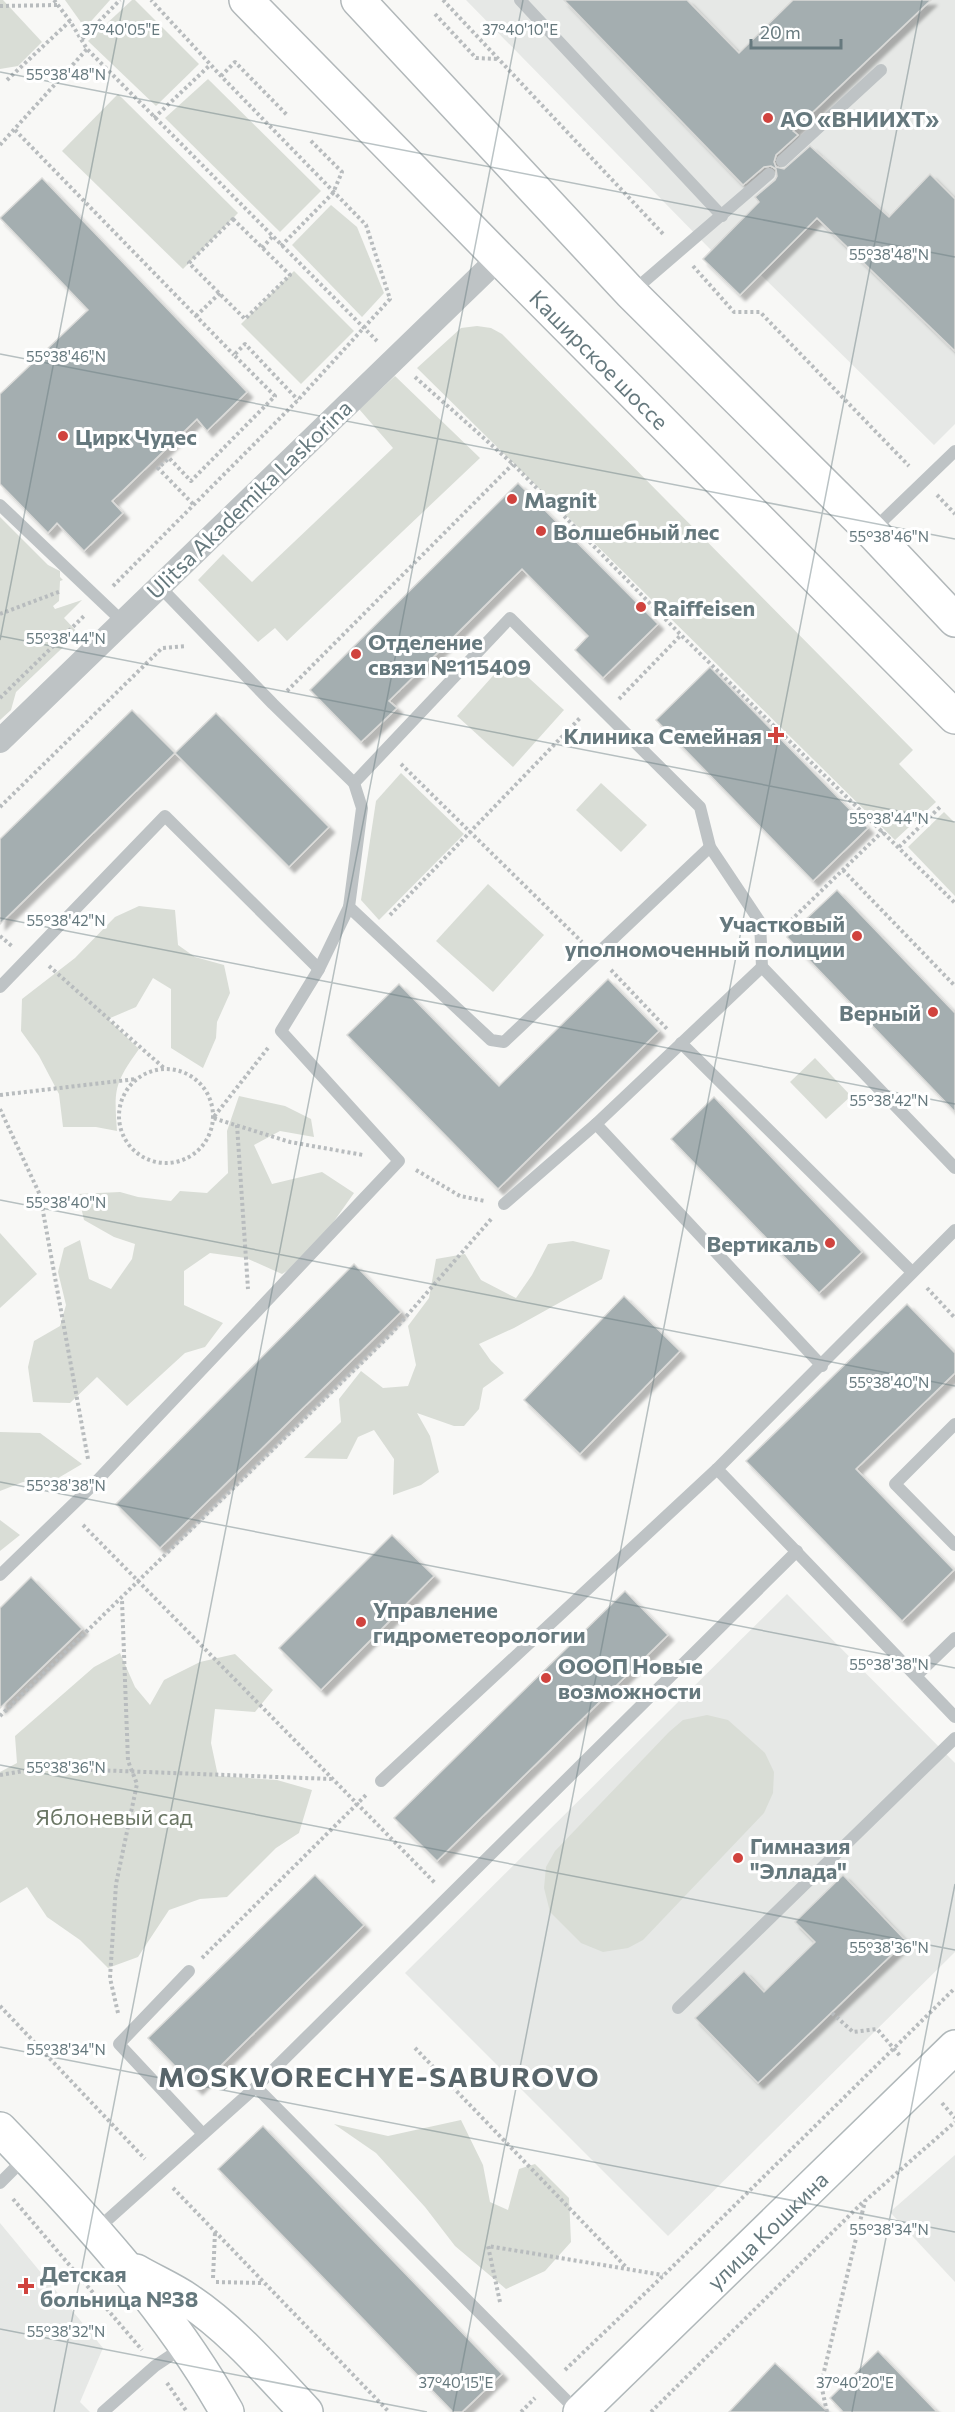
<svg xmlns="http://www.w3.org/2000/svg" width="955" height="2412" viewBox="0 0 955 2412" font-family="Commissioner,sans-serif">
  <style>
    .built { fill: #e6e8e6 }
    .green { fill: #d9ddd6 }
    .building { fill: #a4aeb0; stroke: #dadad8; stroke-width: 1.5; filter: url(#shadow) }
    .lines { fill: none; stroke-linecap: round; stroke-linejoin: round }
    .secondary-casing { stroke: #b0b8ba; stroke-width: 36 }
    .primary-casing { stroke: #b2b8ba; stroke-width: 36 }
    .path { stroke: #b8bcbe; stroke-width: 4; stroke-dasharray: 3 3; stroke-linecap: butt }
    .lane { stroke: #bec3c5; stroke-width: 12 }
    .street { stroke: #bec3c5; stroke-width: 24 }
    .secondary { stroke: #fff; stroke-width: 33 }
    .primary { stroke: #fff; stroke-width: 33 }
    .ticks { fill: none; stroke: #66797e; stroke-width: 1.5; stroke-opacity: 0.45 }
    .poi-dot { fill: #d0433e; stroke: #fff; stroke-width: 2 }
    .labels { text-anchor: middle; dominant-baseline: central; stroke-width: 6; stroke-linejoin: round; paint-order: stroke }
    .poi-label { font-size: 22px; font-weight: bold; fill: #66797e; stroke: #fff; text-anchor: start }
    .street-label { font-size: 22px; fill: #66797e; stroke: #fff }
    .park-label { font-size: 22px; fill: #6b7765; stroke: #fff }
    .district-label { font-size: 28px; font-weight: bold; letter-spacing: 1.5px; fill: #58656a; stroke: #fff }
    .ticks-label { font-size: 15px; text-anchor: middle; fill: #66797e; stroke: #fff; stroke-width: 6; stroke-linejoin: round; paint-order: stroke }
  </style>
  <defs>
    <filter id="shadow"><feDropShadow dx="5.5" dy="5.5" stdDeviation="1.5" flood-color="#0004"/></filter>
  </defs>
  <rect width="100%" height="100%" fill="#f8f8f6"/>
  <!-- built -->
  <g class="built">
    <polygon points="466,0 955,0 955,424 934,445 761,275 740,295 703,259 711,250"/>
    <polygon points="787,1594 955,1763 955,1952 668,2236 405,1973"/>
    <polygon points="955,2155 955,2282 890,2212"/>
    <polygon points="0,2223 103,2348 80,2402 90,2412 0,2412"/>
  </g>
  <!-- green -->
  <g class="green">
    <polygon points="0,0 3,0 42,42 18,66 0,69"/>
    <polygon points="65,0 110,0 85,28"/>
    <polygon points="132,0 135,0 199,64 156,106 88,41"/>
    <polygon points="208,79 321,191 280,232 165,118"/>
    <polygon points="118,94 238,213 183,269 62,151"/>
    <polygon points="331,205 357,227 384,293 362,317 292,245"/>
    <polygon points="294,271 354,331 301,384 241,324"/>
    <polygon points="477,326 491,328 502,334 913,750 899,764 936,802 895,840 417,368 461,328"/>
    <polygon points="395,376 480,458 287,641 275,628 258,642 198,580 223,554 252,582 393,448 359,409"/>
    <polygon points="0,517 48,565 60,571 60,577 63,580 60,581 59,601 53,606 55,609 82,600 64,618 78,633 16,692 11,710 0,720"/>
    <polygon points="508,659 564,710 513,767 457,716"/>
    <polygon points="401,773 464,834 379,920 361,900 376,801"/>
    <polygon points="601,783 647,825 621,852 576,810"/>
    <polygon points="944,812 955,823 955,896 908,847"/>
    <polygon points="488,884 544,935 493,992 436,941"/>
    <path d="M 139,906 L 175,910 L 178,945 L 195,957 L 224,965 L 230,993 L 217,1022 L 216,1038 L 203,1068 L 171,1048 L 171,989 L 153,978 L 136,1007 L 108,1019 L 139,1049 C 114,1084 114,1089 117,1131 L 96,1127 L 63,1127 L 59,1094 L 39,1056 L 21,1031 L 22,999 L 75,958 L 115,917 Z"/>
    <polygon points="815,1058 851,1096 826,1119 790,1082"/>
    <polygon points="239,1096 285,1106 311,1119 314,1137 280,1131 254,1145 272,1184 322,1172 354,1193 308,1258 282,1274 246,1258 210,1253 184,1271 184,1305 223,1323 205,1347 185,1353 127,1406 97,1377 70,1403 33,1402 28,1367 34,1341 60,1326 66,1305 58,1272 64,1248 80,1240 89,1279 111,1289 132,1259 135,1244 114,1237 84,1220 78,1194 120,1192 138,1197 171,1201 180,1191 207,1193 228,1173 227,1131"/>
    <polygon points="0,1233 37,1274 0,1308"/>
    <polygon points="573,1241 610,1250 602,1279 514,1328 479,1344 491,1361 504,1373 483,1388 479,1409 464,1426 454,1426 417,1413 430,1436 439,1472 421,1485 393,1495 394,1459 374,1430 358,1437 347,1459 304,1458 341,1422 339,1399 361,1371 383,1388 408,1386 416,1365 408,1326 429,1298 436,1259 465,1254 481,1280 516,1298 532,1275 548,1244"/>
    <polygon points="0,1432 40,1433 82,1464 48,1484 23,1482 0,1491"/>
    <polygon points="0,1520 20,1535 0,1551"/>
    <polygon points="120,1653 135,1687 150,1705 164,1680 200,1662 235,1654 273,1690 255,1712 215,1709 211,1743 218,1776 277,1780 312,1790 299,1833 276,1848 227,1897 200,1899 169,1910 138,1957 108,1968 80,1940 47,1917 27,1887 0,1903 0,1772 17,1763 15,1736 94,1667"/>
    <polygon points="707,1715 728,1720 765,1753 774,1772 773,1793 764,1813 643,1940 628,1948 603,1952 581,1943 550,1912 544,1888 546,1867 555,1851 669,1732 683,1720"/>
    <polygon points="461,2120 483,2165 490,2202 508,2210 519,2169 535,2164 569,2198 571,2242 545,2271 506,2289 455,2246 425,2207 376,2153 334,2124 388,2136"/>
  </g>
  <!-- building -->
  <g class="building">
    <polygon points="564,0 687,0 739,53 793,0 931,0 793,131 798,135 776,155 774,162 776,167 784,169 810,146 889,217 930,174 955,199 955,351 817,218 740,295 703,259 759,202 755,197 775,180 777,176 776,169 771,166 764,167 743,185"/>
    <polygon points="42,178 247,392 207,431 197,419 112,501 123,513 84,551 57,523 48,533 0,484 0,394 88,310 0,218"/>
    <polygon points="518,483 658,624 603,678 575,650 588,636 522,569 389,701 397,708 361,742 310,690"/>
    <polygon points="710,667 868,828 813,881 656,720"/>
    <polygon points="132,710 175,753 0,924 0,839"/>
    <polygon points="216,713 329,827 289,867 175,753"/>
    <polygon points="837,890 955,1013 955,1112 787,937"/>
    <polygon points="608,979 659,1031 498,1189 347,1035 399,984 499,1086"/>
    <polygon points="714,1097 862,1252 819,1293 671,1139"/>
    <polygon points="354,1264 401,1312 160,1548 116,1504"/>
    <polygon points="624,1296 680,1351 580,1454 524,1400"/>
    <polygon points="907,1304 955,1353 955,1373 856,1469 954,1570 902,1621 746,1461"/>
    <polygon points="392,1535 434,1576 321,1690 279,1648"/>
    <polygon points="31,1577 82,1629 0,1708 0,1608"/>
    <polygon points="625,1591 668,1635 437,1861 394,1818"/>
    <polygon points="315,1875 364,1925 197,2089 148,2038"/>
    <polygon points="843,1875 906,1941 758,2083 695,2018 744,1971 764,1992 815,1942 795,1922"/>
    <polygon points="263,2126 502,2374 462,2412 453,2412 218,2169"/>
    <polygon points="878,2351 937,2412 843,2412 830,2398"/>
    <polygon points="775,2363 828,2412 729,2412"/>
  </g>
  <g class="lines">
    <defs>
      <g id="secondary">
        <path d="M 0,2129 C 84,2216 167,2306 227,2412"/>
        <path d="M 136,2271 C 153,2281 172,2289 188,2300 C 233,2330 269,2373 306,2412"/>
        <path id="s1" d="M 580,2412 L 955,2047"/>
      </g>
      <g id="primary">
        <path id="s2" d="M 246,0 L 499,258 L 955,717"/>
        <polyline points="358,0 631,293 872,532 955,620"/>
      </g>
    </defs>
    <!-- secondary casing -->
    <use href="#secondary" class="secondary-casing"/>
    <!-- primary casing -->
    <use href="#primary" class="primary-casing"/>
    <!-- path -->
    <g class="path">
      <polyline points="54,0 70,21 87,49 377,341"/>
      <polyline points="443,0 665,236"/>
      <polyline points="0,6 58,5"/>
      <polyline points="435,14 476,58 499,59"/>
      <polyline points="82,39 120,0"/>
      <polyline points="221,76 235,62 288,116"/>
      <polyline points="7,80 70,21"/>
      <polyline points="154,118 210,65"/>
      <polyline points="15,130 234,355"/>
      <polyline points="0,145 87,49"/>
      <polygon points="233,219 290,275 245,319 189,263"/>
      <polyline points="281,246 333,193 342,172 309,139"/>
      <polyline points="262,248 272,237"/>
      <polyline points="693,266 734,312 760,312 909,466"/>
      <polyline points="196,316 220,293"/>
      <polyline points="415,377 513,464 681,635 955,903"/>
      <polyline points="937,495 955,514"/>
      <polyline points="193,504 158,468 169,458 191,481 275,396 234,355 245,344 298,400"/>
      <polyline points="113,586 298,400 390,299 366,225 221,76 151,0"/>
      <polyline points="0,614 61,591"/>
      <polyline points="287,691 513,464"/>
      <polyline points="0,698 85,615"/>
      <polyline points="619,699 681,635"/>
      <polyline points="401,764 582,942"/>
      <polyline points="0,807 162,648 186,646"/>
      <polyline points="899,847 940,807"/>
      <polyline points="843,870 955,986"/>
      <polyline points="390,915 580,718"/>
      <polyline points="782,929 883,831"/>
      <polyline points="0,936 13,947"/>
      <polyline points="49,966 165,1069"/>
      <polyline points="611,970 668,1030"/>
      <polyline points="268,1048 213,1118 290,1142 363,1155"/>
      <circle cx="166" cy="1116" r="47"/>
      <polyline points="0,1095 136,1079"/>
      <polyline points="0,1109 40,1195 88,1459"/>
      <polyline points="237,1125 248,1289"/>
      <polyline points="416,1170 460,1196 485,1201"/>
      <polyline points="927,1288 955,1318"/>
      <polyline points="83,1525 435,1883"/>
      <polyline points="0,1716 390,1335 492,1218"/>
      <polyline points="0,1775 41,1768 331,1779"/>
      <polyline points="202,1958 367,1794"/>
      <polyline points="0,2006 145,2159"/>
      <polyline points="118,2013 110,1978 116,1884 137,1784 128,1761 122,1600"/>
      <polyline points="832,2013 853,2032 877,2029 901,2057"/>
      <polyline points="415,2048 627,2268"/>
      <polyline points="213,2073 226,2089"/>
      <polyline points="942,2103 955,2118"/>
      <polyline points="173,2188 389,2412"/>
      <polyline points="13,2199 142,2350"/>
      <polyline points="213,2278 215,2232"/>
      <polyline points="216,2282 263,2283"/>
      <polyline points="500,2302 488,2246 663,2275"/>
      <polyline points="565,2370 664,2275 955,1988"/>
      <polyline points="167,2383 187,2412"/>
      <polyline points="521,2412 535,2398"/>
      <polyline points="651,2412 864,2201"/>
      <polyline points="827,2412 821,2384 865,2201 955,2122"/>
    </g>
    <!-- lane -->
    <g class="lane">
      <polyline points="520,0 722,216"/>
      <polyline points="782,161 881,70"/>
      <polyline points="632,292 769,174"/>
      <polyline points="0,505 123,622"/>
      <polyline points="872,531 955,451"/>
      <polyline points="160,587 273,704 354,783 510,618 700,807 710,847 760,922 762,967 955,1168"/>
      <polyline points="354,783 362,808 349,907 491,1040 504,1042 710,847"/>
      <polyline points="762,967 596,1124 822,1366"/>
      <polyline points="0,987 165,816 319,969"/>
      <polyline points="681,1043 912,1272"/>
      <polyline points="504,1204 596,1124"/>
      <polyline points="955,1230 717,1469 955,1717"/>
      <polyline points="955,1424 895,1484 955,1545"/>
      <polyline points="0,1575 92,1486 399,1161 281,1031 319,969 349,907"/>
      <polyline points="916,1676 955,1638"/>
      <polyline points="381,1781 717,1469"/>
      <polyline points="189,1971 119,2044 203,2134"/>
      <polyline points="678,2008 955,1738"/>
      <polyline points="256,2087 578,2412"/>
      <polyline points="0,2183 26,2157"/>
      <polyline points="95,2231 256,2087 797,1551"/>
      <polyline points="103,2412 155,2366 185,2346"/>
    </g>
    <!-- street -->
    <polyline class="street" points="0,741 499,258"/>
    <!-- secondary -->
    <use href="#secondary" class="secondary"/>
    <!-- primary -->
    <use href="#primary" class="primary"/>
  </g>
  <!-- ticks -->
  <path class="ticks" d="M 0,72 L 955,257M 0,354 L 955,539M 0,636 L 955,822M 0,640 L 124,0M 0,918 L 955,1104M 0,1200 L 955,1386M 0,1482 L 955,1668M 0,1765 L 955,1950M 0,2047 L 955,2232M 0,2329 L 427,2412M 54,2412 L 523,0M 453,2412 L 922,0M 852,2412 L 955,1884"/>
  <!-- markers -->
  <g class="poi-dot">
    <circle cx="768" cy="118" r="6"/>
    <circle cx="63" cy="436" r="6"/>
    <circle cx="512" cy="499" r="6"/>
    <circle cx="541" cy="531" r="6"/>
    <circle cx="641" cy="607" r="6"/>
    <circle cx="356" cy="654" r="6"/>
    <path d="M773 726h6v6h6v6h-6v6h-6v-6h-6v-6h6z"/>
    <circle cx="857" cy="936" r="6"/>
    <circle cx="933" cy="1012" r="6"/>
    <circle cx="830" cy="1243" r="6"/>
    <circle cx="361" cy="1622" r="6"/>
    <circle cx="546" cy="1678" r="6"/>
    <circle cx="738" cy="1858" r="6"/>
    <path d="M23 2277h6v6h6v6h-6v6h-6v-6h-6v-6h6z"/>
  </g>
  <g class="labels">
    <!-- poi labels -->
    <g class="poi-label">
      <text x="780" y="118">АО «ВНИИХТ»</text>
      <text x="75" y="436">Цирк Чудес</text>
      <text x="524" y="499">Magnit</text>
      <text x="553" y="531">Волшебный лес</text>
      <text x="653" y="607">Raiffeisen</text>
      <text x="368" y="641">Отделение<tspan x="368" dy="25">связи №115409</tspan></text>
      <text x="762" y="735" text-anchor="end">Клиника Семейная</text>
      <text x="845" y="923" text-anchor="end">Участковый<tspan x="845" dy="25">уполномоченный полиции</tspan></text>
      <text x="921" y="1012" text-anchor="end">Верный</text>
      <text x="818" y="1243" text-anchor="end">Вертикаль</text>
      <text x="373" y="1609">Управление<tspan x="373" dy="25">гидрометеорологии</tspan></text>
      <text x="558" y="1665">ОООП Новые<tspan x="558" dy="25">возможности</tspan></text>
      <text x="750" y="1845">Гимназия<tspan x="750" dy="25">"Эллада"</tspan></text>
      <text x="40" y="2273">Детская<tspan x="40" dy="25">больница №38</tspan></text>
    </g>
    <!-- street labels -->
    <g class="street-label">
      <text stroke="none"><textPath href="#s2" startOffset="504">Каширское шоссе</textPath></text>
      <text transform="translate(249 499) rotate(-44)">Ulitsa Akademika Laskorina</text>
      <text stroke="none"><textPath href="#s1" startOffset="261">улица Кошкина</textPath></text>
    </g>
    <!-- park labels -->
    <g class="park-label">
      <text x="114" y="1816">Яблоневый сад</text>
    </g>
    <!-- district labels -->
    <g class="district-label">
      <text x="379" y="2076">MOSKVORECHYE-SABUROVO</text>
    </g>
  </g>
  <g class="ticks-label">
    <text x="121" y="35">37°40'05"E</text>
    <text x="520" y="35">37°40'10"E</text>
    <text x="66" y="80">55°38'48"N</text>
    <text x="889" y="260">55°38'48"N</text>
    <text x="66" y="362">55°38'46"N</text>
    <text x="889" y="542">55°38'46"N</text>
    <text x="66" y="644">55°38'44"N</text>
    <text x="889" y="824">55°38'44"N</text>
    <text x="66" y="926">55°38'42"N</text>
    <text x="889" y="1106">55°38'42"N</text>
    <text x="66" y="1208">55°38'40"N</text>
    <text x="889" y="1388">55°38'40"N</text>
    <text x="66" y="1491">55°38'38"N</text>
    <text x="889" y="1670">55°38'38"N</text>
    <text x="66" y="1773">55°38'36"N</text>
    <text x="889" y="1953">55°38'36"N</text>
    <text x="66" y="2055">55°38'34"N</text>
    <text x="889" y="2235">55°38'34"N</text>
    <text x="66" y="2337">55°38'32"N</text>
    <text x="456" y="2388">37°40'15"E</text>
    <text x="855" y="2388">37°40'20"E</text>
  </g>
  <!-- scale -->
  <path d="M751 39v9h90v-9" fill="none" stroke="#66797e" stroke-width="3"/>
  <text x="760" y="39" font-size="18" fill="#66797e" stroke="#ffffff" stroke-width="4.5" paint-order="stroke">20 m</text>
</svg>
